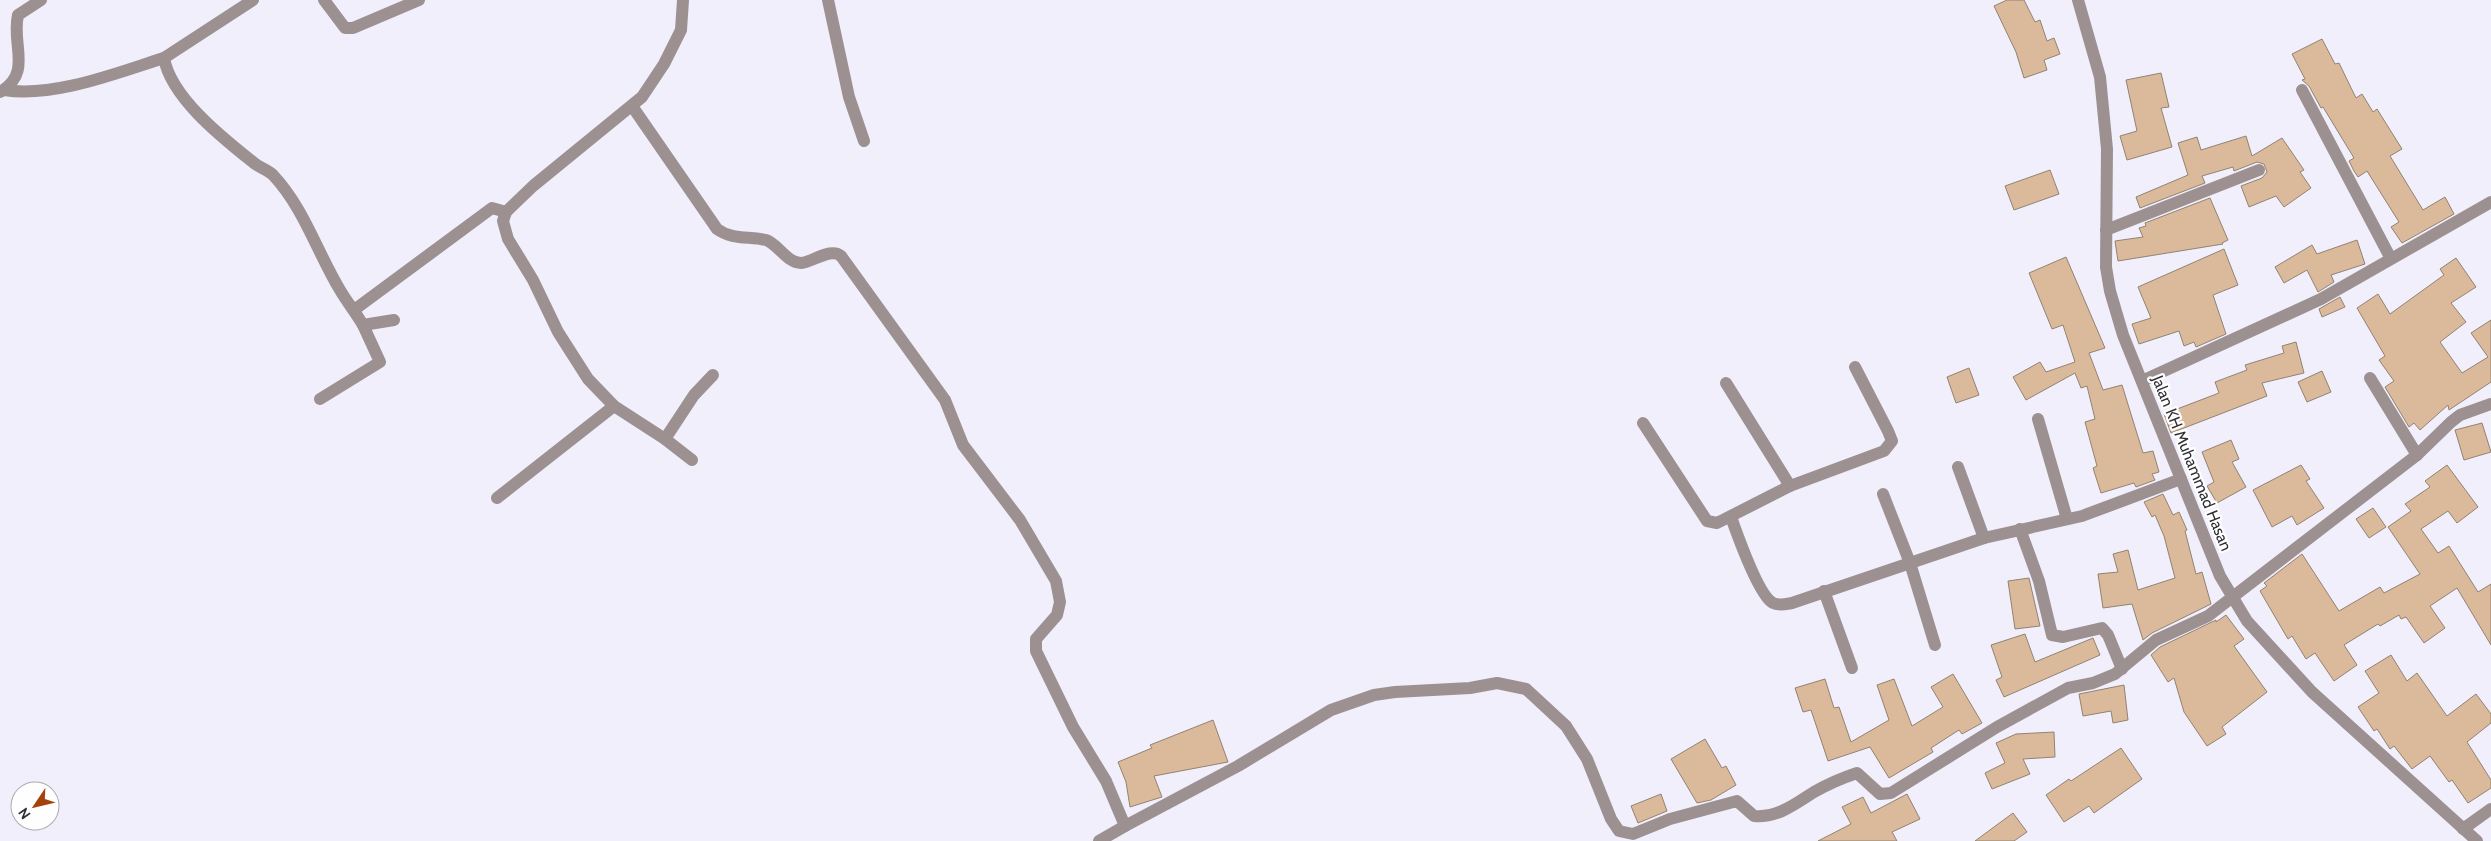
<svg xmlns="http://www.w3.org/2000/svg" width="2491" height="841" viewBox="0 0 2491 841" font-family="Cabin,sans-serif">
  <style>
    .building { fill: #dbba9b; stroke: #928272 }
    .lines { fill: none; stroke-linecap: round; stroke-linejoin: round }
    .minor { stroke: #9c9190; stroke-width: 12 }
    .labels { text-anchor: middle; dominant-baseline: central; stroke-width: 4.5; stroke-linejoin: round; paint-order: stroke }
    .street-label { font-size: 16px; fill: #2f2e36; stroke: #fefefe }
  </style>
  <rect width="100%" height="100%" fill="#f1effc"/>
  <!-- building -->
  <g class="building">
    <polygon points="2007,0 2024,0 2035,22 2040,20 2047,41 2054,38 2060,54 2044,60 2047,70 2024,78 2016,52 1994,6"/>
    <polygon points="2322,39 2335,64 2339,63 2356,98 2362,94 2373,112 2377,109 2402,149 2390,156 2423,210 2445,197 2454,214 2402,243 2391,227 2399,222 2367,171 2358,177 2354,171 2349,161 2354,158 2323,107 2321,108 2309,86 2302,80 2305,79 2292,54"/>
    <polygon points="2161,73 2169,107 2161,108 2172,147 2127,160 2120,136 2137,131 2126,80"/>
    <polygon points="2246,136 2252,156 2282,138 2304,170 2300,172 2311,188 2284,207 2276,196 2249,207 2241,186 2262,178 2267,172 2264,164 2257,162 2234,171 2233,167 2202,176 2205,183 2140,208 2136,197 2188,175 2178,143 2197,137 2201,150"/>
    <polygon points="2050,170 2059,194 2014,210 2005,186"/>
    <polygon points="2210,198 2228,240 2222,243 2223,244 2118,261 2115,241 2143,237 2139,228 2146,226 2145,223"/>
    <polygon points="2357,240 2365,264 2331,275 2334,282 2318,292 2307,270 2284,283 2275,267 2312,245 2317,254"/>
    <polygon points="2224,249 2238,285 2213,295 2226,334 2196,347 2194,342 2184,346 2179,331 2139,344 2132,324 2151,318 2138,287"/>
    <polygon points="2066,257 2105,348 2089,353 2103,390 2122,385 2143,453 2153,451 2159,472 2152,474 2155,480 2136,487 2134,483 2101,493 2093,468 2097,466 2085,422 2095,419 2087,386 2081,388 2075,373 2026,400 2013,377 2040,362 2046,372 2075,362 2063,325 2052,329 2029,273"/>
    <polygon points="2456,258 2476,287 2451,303 2466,322 2440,342 2462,373 2488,357 2471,333 2491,320 2491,382 2449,410 2448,405 2420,430 2414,423 2409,427 2385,387 2394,381 2379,360 2385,356 2357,308 2378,294 2390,314 2444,275 2440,269"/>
    <polygon points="2340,297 2345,307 2322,317 2319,309"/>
    <polygon points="2296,342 2304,373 2262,383 2267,396 2171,433 2164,414 2219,393 2215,382 2247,370 2245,365 2284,353 2282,346"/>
    <polygon points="1969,368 1979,395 1956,403 1947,377"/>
    <polygon points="2322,371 2331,392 2307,402 2298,382"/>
    <polygon points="2482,423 2491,452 2464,460 2455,430"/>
    <polygon points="2231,440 2239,459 2232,462 2246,487 2217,503 2207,486 2214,482 2202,452"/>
    <polygon points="2301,465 2310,479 2306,481 2324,508 2297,525 2292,516 2272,527 2253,490"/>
    <polygon points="2447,465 2478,507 2457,523 2448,511 2421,529 2438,553 2449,546 2478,592 2491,584 2491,645 2457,588 2430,606 2445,628 2424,643 2406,617 2401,619 2399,615 2380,626 2378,624 2344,645 2357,665 2334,681 2315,653 2306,659 2292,636 2288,639 2260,591 2267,586 2264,583 2302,554 2339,611 2380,587 2384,593 2420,574 2388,527 2411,511 2405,504 2430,487 2425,481"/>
    <polygon points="2163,494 2173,515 2179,512 2187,530 2185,531 2196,574 2202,572 2211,604 2152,633 2143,640 2132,604 2103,608 2098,574 2118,572 2113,554 2128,550 2138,590 2175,578 2164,536 2155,515 2152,517 2144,502"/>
    <polygon points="2373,508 2386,527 2369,538 2356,519"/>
    <polygon points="2029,578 2040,626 2015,629 2008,581"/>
    <polygon points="2226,615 2244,639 2234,646 2267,692 2222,727 2226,734 2207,746 2184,712 2174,678 2168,682 2151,655 2160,647 2216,620 2216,622"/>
    <polygon points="2025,634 2035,662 2093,638 2100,655 2004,697 1996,680 2002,677 1991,645"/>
    <polygon points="2391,655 2407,681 2417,673 2447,716 2476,694 2491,714 2491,723 2467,742 2491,780 2491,788 2468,803 2452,780 2449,782 2430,756 2412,769 2394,746 2390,749 2377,729 2374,731 2358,707 2379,693 2365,671"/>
    <polygon points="1953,674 1982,723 1962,734 1959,730 1931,748 1933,752 1889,778 1870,747 1828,761 1811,710 1803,712 1795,688 1825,679 1834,708 1839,707 1851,742 1889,720 1877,685 1894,679 1912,726 1943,707 1931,687"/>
    <polygon points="2124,685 2128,720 2113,723 2111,711 2083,716 2079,694"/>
    <polygon points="1213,720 1228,762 1154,776 1162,797 1130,807 1126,782 1118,762 1152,748 1150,745"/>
    <polygon points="2054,732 2055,757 2023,759 2030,774 1992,789 1985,773 2005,763 1996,743 2016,734"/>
    <polygon points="1705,739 1722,768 1726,766 1736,785 1711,800 1697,803 1671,759"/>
    <polygon points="2121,748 2142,779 2094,813 2089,806 2064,822 2046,795 2069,779 2071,781"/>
    <polygon points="1661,794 1667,811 1638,823 1631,806"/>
    <polygon points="1907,794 1920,819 1892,832 1897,841 1818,841 1851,824 1842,807 1863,797 1871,813"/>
    <polygon points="2013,813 2027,832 2014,841 1975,841"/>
  </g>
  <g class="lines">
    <!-- minor -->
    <g class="minor">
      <path d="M 253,0 L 164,58 C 171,98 224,139 254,163 C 260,168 268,170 273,175 C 304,208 317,252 340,290 C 347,302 356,313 363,325 L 394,320"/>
      <polyline points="324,0 345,28 353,28 419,0"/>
      <polyline points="683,0 681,30 664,64 642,97 533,186 506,212 503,221 508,239 533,280 558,332 588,379 614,406 665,439 692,460"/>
      <polyline points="828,0 849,97 864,141"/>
      <polyline points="2078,0 2100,77 2107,149 2106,267 2110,291 2123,335 2220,576 2247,621 2312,692 2477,841"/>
      <path d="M 4,90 C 54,98 116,73 164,58"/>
      <polyline points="2302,90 2390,257"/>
      <path d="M 0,92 C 33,73 11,44 18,15 L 41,0"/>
      <path d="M 632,106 L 717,229 C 732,240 749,236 766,240 C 778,244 787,263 801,263 C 813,262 831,247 841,256 L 945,400 L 963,445 L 1020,520 L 1056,581 L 1060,602 L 1057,615 L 1036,639 L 1036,651 L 1073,727 L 1106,781 L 1125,826 L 1099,841"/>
      <polyline points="2106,230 2259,170"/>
      <polyline points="354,310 492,208 506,212"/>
      <polyline points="2370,378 2417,455"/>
      <polyline points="2142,381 2321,299 2491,202"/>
      <polyline points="1726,383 1790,486"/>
      <polyline points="320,399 380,362 363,325"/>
      <polyline points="2038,419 2067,519"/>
      <polyline points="1643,423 1707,521 1717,523 1790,486 1884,451 1892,441 1888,431 1855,367"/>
      <polyline points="665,439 694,395 713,375"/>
      <polyline points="1958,467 1984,538"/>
      <polyline points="1883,494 1910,563 1935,645"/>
      <polyline points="497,498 614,406"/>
      <path d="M 1731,517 C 1737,534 1759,596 1773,603 C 1779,606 1786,604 1792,603 L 1984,538 L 2082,516 L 2181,479"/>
      <polyline points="2020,529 2039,581 2052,635 2063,637 2102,628 2108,635 2122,669"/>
      <polyline points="1824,591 1852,668"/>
      <path d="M 1125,826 L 1238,766 L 1331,710 L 1374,695 L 1395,692 L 1470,688 L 1497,683 L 1526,689 L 1566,726 L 1587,759 L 1611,819 L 1619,831 L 1633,834 L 1670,819 L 1737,801 L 1754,816 C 1778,818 1795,804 1814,792 C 1828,784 1842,778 1857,773 L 1880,794 L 1891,793 L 1997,727 L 2068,688 L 2093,683 L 2115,674 L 2156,640 L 2208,616 L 2417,455 L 2451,422 L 2460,415 L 2491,404"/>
      <polyline points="2463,829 2491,809"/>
    </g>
  </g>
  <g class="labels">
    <!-- street labels -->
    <g class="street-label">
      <text transform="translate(2192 463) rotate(68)">Jalan KH Muhammad Hasan</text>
    </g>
  </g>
  <!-- north arrow -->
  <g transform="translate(35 806) rotate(235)"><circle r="24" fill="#fefefe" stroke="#ababae"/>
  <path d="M0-4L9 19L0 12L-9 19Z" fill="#a5410b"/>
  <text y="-8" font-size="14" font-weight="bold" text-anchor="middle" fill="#2f2e36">N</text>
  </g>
</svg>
